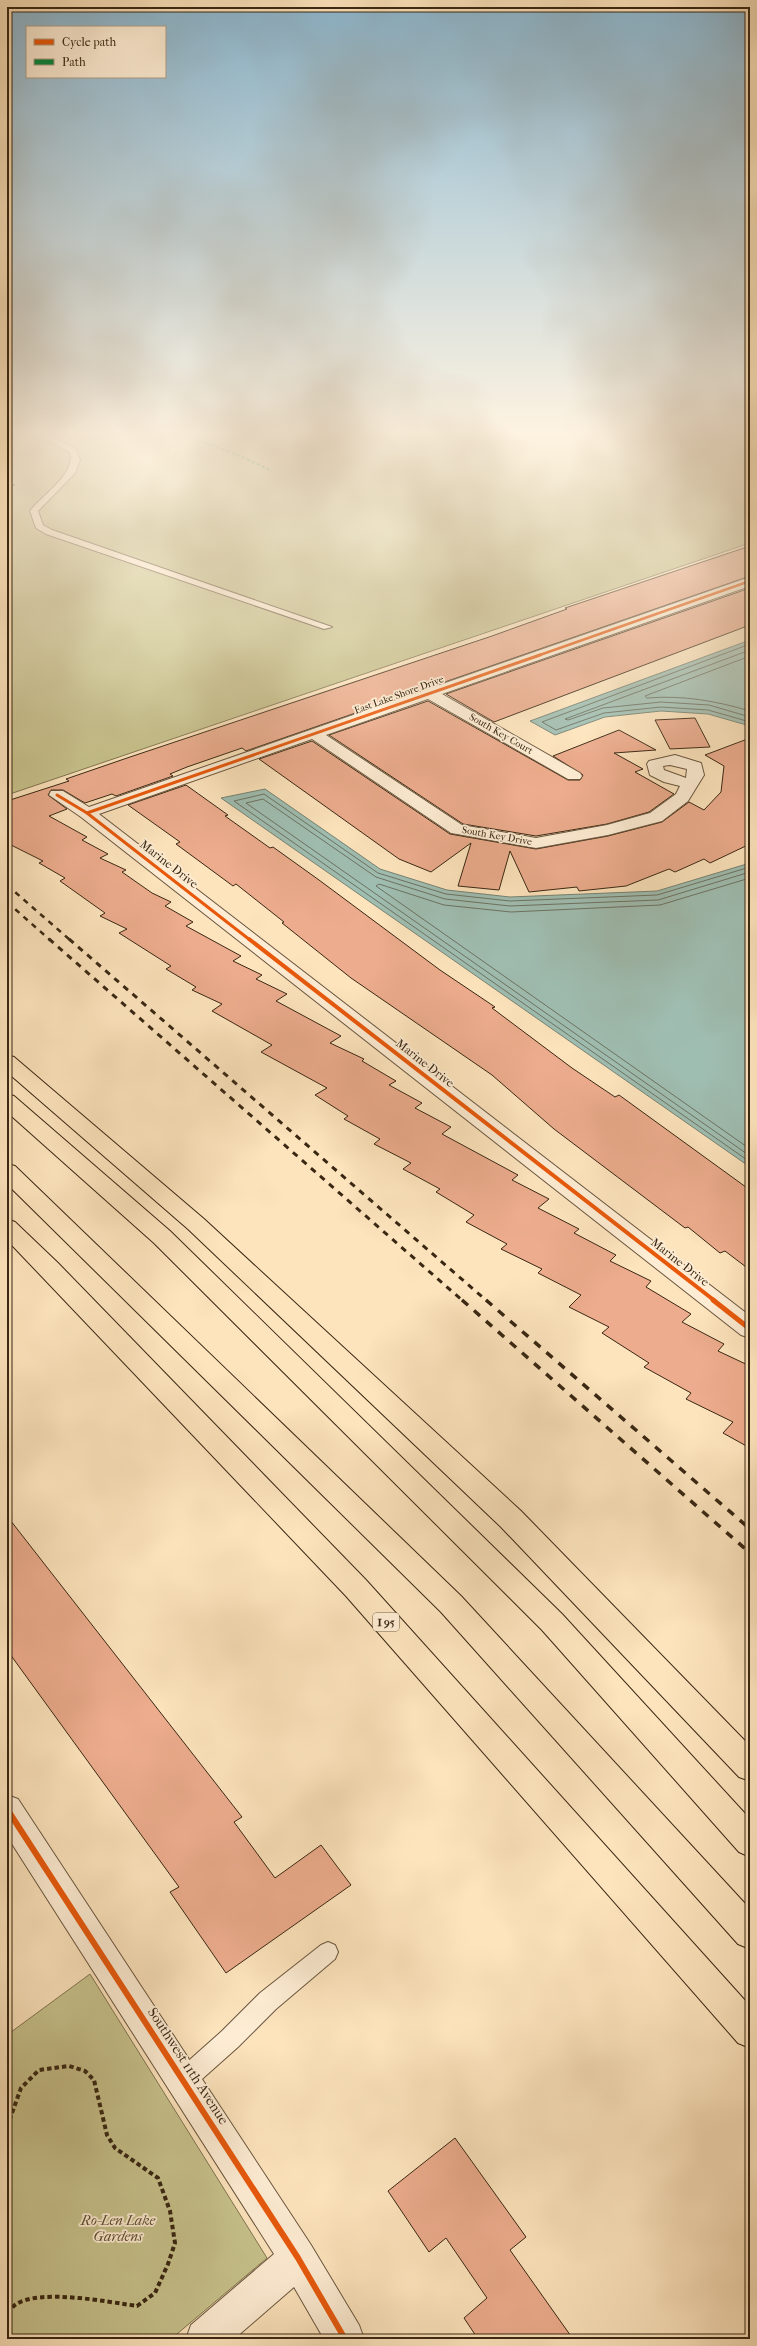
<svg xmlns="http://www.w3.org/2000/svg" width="757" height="2346" viewBox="0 0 757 2346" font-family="'IM FELL French Canon',serif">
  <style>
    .green { fill: #c7c28c; stroke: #807450 }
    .water { fill: #9fbeb2; stroke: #768272 }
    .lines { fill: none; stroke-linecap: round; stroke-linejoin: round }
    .shore { stroke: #6c7262; stroke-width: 1 }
    .building { fill: #ecac8d; stroke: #392713 }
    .service-casing { stroke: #6a563e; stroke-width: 2 }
    .minor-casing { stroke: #6a563e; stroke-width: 2 }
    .motorway-casing { stroke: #392713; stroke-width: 2 }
    .path-far1 { stroke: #392713; stroke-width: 1.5; stroke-dasharray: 2 1; stroke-linecap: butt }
    .path { stroke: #392713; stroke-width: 4; stroke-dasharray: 4.5 3; stroke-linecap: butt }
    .service { fill: #feedd4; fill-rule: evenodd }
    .minor { fill: #feedd4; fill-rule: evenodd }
    .motorway { fill: #fde4bd; fill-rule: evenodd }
    .rail-far2 { stroke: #392713; stroke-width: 2.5; stroke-dasharray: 5.5 5.5; stroke-linecap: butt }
    .rail-far1 { stroke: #392713; stroke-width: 3; stroke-dasharray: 6 6; stroke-linecap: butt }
    .rail { stroke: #392713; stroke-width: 3.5; stroke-dasharray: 8 8; stroke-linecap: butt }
    .quiet { stroke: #00873e; stroke-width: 2; stroke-dasharray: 3.5 2; stroke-linecap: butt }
    .cycleway-far4-casing { stroke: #feedd4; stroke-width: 4 }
    .cycleway-far3-casing { stroke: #feedd4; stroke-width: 5 }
    .cycleway-far2-casing { stroke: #feedd4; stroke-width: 6 }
    .cycleway-far1-casing { stroke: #feedd4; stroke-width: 8 }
    .cycleway-casing { stroke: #feedd4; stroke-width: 8 }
    .cycleway-far4 { stroke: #e8590c; stroke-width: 2.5 }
    .cycleway-far3 { stroke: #e8590c; stroke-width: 3 }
    .cycleway-far2 { stroke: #e8590c; stroke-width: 4 }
    .cycleway-far1 { stroke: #e8590c; stroke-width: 5 }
    .cycleway { stroke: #e8590c; stroke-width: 6 }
    .labels { text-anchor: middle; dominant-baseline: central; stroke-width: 3.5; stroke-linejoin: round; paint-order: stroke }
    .far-street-label { font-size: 10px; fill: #392713; stroke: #feedd4 }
    .shield { fill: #feedd4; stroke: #74624d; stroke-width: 1 }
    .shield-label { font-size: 11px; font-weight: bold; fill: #392713 }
    .street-label { font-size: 12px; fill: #392713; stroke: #feedd4 }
    .near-street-label { font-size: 14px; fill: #392713; stroke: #feedd4 }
    .near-park-label { font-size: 14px; font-style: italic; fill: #5c4e31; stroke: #feedd4 }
  </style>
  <rect width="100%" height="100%" fill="#fde4bd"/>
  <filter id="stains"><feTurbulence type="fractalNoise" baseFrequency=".005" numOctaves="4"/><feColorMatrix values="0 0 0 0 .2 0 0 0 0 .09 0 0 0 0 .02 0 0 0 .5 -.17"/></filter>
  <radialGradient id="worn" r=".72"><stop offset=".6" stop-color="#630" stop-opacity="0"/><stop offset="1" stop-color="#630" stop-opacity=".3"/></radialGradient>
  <!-- green -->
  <g class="green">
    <polygon points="7,432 750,432 750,543 7,795"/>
    <polygon points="90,1974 267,2258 171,2339 7,2339 7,2035"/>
  </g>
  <!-- water -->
  <g class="water">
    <polygon points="750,640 750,726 708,714 661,711 605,717 555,735 530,721"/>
    <polygon points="265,789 380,869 447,890 510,897 657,891 750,863 750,1167 221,798"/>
  </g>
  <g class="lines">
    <!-- shore -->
    <g class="shore">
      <polyline points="750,644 542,722 556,730 604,713 661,707 708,710 750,722"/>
      <polyline points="750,650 565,719 568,720 603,708 661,702 709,705 750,717"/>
      <path d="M 750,656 L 645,696 L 647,698 C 683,695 716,701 750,711"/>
      <polyline points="750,867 657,895 510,901 446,894 378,873 264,794 234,801 750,1162"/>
      <polyline points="750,872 658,900 510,906 445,899 376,877 263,799 246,803 750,1156"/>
      <polyline points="750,878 660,905 511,912 444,905 379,884 376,886 750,1149"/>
    </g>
  </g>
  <!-- building -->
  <g class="building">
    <polygon points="750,546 750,576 246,751 242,748 187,767 170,774 173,776 116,796 112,794 85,803 63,790 51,790 48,795 67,809 49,816 87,837 82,840 108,854 100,858 126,870 122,872 152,893 171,902 165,906 193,922 186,926 241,956 233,961 262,975 256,979 287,994 276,1001 341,1036 330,1043 364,1059 362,1061 396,1081 389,1085 422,1103 415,1108 451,1127 442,1134 518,1175 512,1180 549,1199 538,1208 579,1229 574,1233 616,1255 610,1261 651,1281 646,1287 691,1314 682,1322 724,1344 718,1351 750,1366 750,1448 723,1433 733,1422 686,1399 691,1393 644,1367 649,1363 602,1333 609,1327 569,1307 581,1295 538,1273 542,1269 501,1249 507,1244 466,1222 474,1215 436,1192 440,1189 403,1169 411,1163 374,1144 380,1139 344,1119 348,1116 315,1095 327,1088 261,1052 272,1045 212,1011 222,1004 192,990 196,987 166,969 171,966 119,933 127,929 100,916 105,913 60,881 65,878 39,863 43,861 7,843 7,801 69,781 66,779 130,757 492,636 567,609 565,608"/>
    <polygon points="750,588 750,625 494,722 446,694"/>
    <polygon points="428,701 568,780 580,780 583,775 553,756 619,730 656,750 614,753 643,769 635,772 674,794 649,812 607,824 536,836 463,824 329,735"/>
    <polygon points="695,718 710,747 670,749 655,720"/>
    <polygon points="750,738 750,844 710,863 704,859 675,872 669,869 626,886 579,891 577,887 529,892 510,851 499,890 458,886 471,843 431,872 399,859 259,759 312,741 450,834 536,849 608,836 662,822 689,802 704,810 721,792 724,766 705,755"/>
    <polygon points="186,785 228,815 225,816 270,848 273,847 319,880 440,970 495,1007 492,1008 572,1068 615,1097 619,1095 750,1190 750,1270 725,1251 720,1253 688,1227 685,1228 554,1129 492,1075 351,978 282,923 284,922 236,884 233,886 176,844 180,842 128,805"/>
    <polygon points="7,1516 242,1817 234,1822 275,1878 321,1845 351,1885 226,1973 170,1892 179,1887 7,1650"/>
    <polygon points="455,2138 526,2237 510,2250 573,2339 478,2339 464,2318 487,2298 446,2238 429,2252 388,2191"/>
  </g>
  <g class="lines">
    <defs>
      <g id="service">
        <path d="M 34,432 L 43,432 L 76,449 L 80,460 L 75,473 L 38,511 L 43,525 L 52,530 L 332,627 L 324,629 L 46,534 L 36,528 L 30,511 C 42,495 77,473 70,452 Z"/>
        <polygon points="328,1942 335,1945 338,1952 335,1959 276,2009 238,2047 192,2088 184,2091 176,2088 173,2080 176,2072 222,2031 260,1993 321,1945"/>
      </g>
      <g id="minor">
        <path d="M 750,577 L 750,586 L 442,694 L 580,773 L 582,776 L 580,779 L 568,779 L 428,699 L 326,735 L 462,825 L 536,838 L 607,825 L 650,813 L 676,794 L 680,786 L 664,782 L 650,775 L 647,764 L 649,761 L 675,755 L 701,763 L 704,775 L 688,801 L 662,821 L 608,835 L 536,848 L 457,834 L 451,833 L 312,739 L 99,814 L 750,1316 L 750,1338 L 741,1335 L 81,817 L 49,795 L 51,791 L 63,791 L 89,807 ZM 670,765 L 687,769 L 686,778 L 664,770 L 663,766 Z"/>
        <polygon points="7,1795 18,1799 311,2245 359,2325 364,2339 324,2339 294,2287 234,2339 186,2339 191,2325 274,2254 7,1836"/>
      </g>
      <g id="motorway">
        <polygon points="7,1055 14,1057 204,1219 521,1511 750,1746 750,1781 739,1777 501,1527 188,1229 7,1072"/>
        <polygon points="7,1094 14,1096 170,1231 562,1614 750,1819 750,1857 739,1852 542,1630 154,1243 7,1112"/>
        <polygon points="7,1164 15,1166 461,1596 750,1909 750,1949 738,1944 441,1612 7,1184"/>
        <polygon points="7,1219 15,1222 58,1263 366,1580 750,2006 750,2048 738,2043 346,1596 7,1240"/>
      </g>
    </defs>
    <!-- service casing -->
    <use href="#service" class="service-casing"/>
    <!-- minor casing -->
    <use href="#minor" class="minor-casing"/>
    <!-- motorway casing -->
    <use href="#motorway" class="motorway-casing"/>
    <!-- path-far1 -->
    <polyline class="path-far1" points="7,484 15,485"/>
    <!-- path -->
    <path class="path" d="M 7,2127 L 21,2088 L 39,2070 L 69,2066 L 85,2071 L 94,2080 L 107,2135 L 115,2148 L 158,2178 L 170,2211 L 175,2243 L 168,2264 L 155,2293 L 137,2306 C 109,2302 38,2288 15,2305 C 12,2307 9,2312 7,2315"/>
    <!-- service -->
    <use href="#service" class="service"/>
    <!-- minor -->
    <use href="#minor" class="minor"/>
    <!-- motorway -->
    <use href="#motorway" class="motorway"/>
    <!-- rail-far2 -->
    <g class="rail-far2">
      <polyline points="7,885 70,940"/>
      <polyline points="7,902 50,940"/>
    </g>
    <!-- rail-far1 -->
    <g class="rail-far1">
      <polyline points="49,939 463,1301"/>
      <polyline points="69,939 487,1301"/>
    </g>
    <!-- rail -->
    <g class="rail">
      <polyline points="462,1300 750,1553"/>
      <polyline points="486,1300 750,1529"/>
    </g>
    <!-- quiet -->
    <path class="quiet" d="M 152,432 C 196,436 233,452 272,471"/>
    <defs>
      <polyline id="cycleway-far4" points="537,656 750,581"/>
      <g id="cycleway-far3">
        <polyline points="57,795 87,813 540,655"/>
        <polyline points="87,813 250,940"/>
      </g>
      <polyline id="cycleway-far2" points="249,939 715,1301"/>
      <polyline id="cycleway-far1" points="713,1300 750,1329"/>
      <polyline id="cycleway" points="7,1809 298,2258 345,2339"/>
    </defs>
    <!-- cycleway-far4 casing -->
    <use href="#cycleway-far4" class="cycleway-far4-casing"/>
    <!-- cycleway-far3 casing -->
    <use href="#cycleway-far3" class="cycleway-far3-casing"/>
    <!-- cycleway-far2 casing -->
    <use href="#cycleway-far2" class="cycleway-far2-casing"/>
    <!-- cycleway-far1 casing -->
    <use href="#cycleway-far1" class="cycleway-far1-casing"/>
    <!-- cycleway casing -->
    <use href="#cycleway" class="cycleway-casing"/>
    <!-- cycleway-far4 -->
    <use href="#cycleway-far4" class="cycleway-far4"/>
    <!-- cycleway-far3 -->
    <use href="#cycleway-far3" class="cycleway-far3"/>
    <!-- cycleway-far2 -->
    <use href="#cycleway-far2" class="cycleway-far2"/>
    <!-- cycleway-far1 -->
    <use href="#cycleway-far1" class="cycleway-far1"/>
    <!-- cycleway -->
    <use href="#cycleway" class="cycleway"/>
  </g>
  <!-- sky -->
  <linearGradient id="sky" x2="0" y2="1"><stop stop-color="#8bb8d2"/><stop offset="0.57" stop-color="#fef3e1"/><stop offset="1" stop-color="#fef3e1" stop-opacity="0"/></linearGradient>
  <rect width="757" height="760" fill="url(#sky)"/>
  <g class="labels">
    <!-- far-street labels -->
    <g class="far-street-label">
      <text transform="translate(399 695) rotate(-20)">East Lake Shore Drive</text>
      <text transform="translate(501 734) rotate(30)">South Key Court</text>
      <text transform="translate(497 836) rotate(10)">South Key Drive</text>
    </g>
    <!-- shield labels -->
    <rect class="shield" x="373" y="1613" width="26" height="18" rx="3"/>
    <g class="shield-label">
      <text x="386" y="1622">I 95</text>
    </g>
    <!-- street labels -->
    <g class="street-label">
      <text transform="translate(169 864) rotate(38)">Marine Drive</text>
      <text transform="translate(425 1063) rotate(38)">Marine Drive</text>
      <text transform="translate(680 1262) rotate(38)">Marine Drive</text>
    </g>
    <!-- near-street labels -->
    <g class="near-street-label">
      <text transform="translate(188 2066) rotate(57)">Southwest 11th Avenue</text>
    </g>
    <!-- near-park labels -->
    <g class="near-park-label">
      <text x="118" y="2220">Ro-Len Lake<tspan x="118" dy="16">Gardens</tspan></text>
    </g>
  </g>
  <!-- margin -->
  <rect width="757" height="2346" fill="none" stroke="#fde4bd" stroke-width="24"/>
  <rect x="8" y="8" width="741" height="2330" fill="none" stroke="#392713" stroke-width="2"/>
  <rect x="12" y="12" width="733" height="2322" fill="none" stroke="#392713"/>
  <!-- legend -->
  <rect x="26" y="26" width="140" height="52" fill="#feedd4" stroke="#af9e87"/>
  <rect x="34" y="39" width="20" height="6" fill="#e8590c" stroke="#af9e87"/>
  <text x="62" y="46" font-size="12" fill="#392713">Cycle path</text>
  <rect x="34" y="59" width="20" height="6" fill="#00873e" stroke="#af9e87"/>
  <text x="62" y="66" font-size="12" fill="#392713">Path</text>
  <rect width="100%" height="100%" filter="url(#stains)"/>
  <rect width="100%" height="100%" fill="url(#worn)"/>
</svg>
